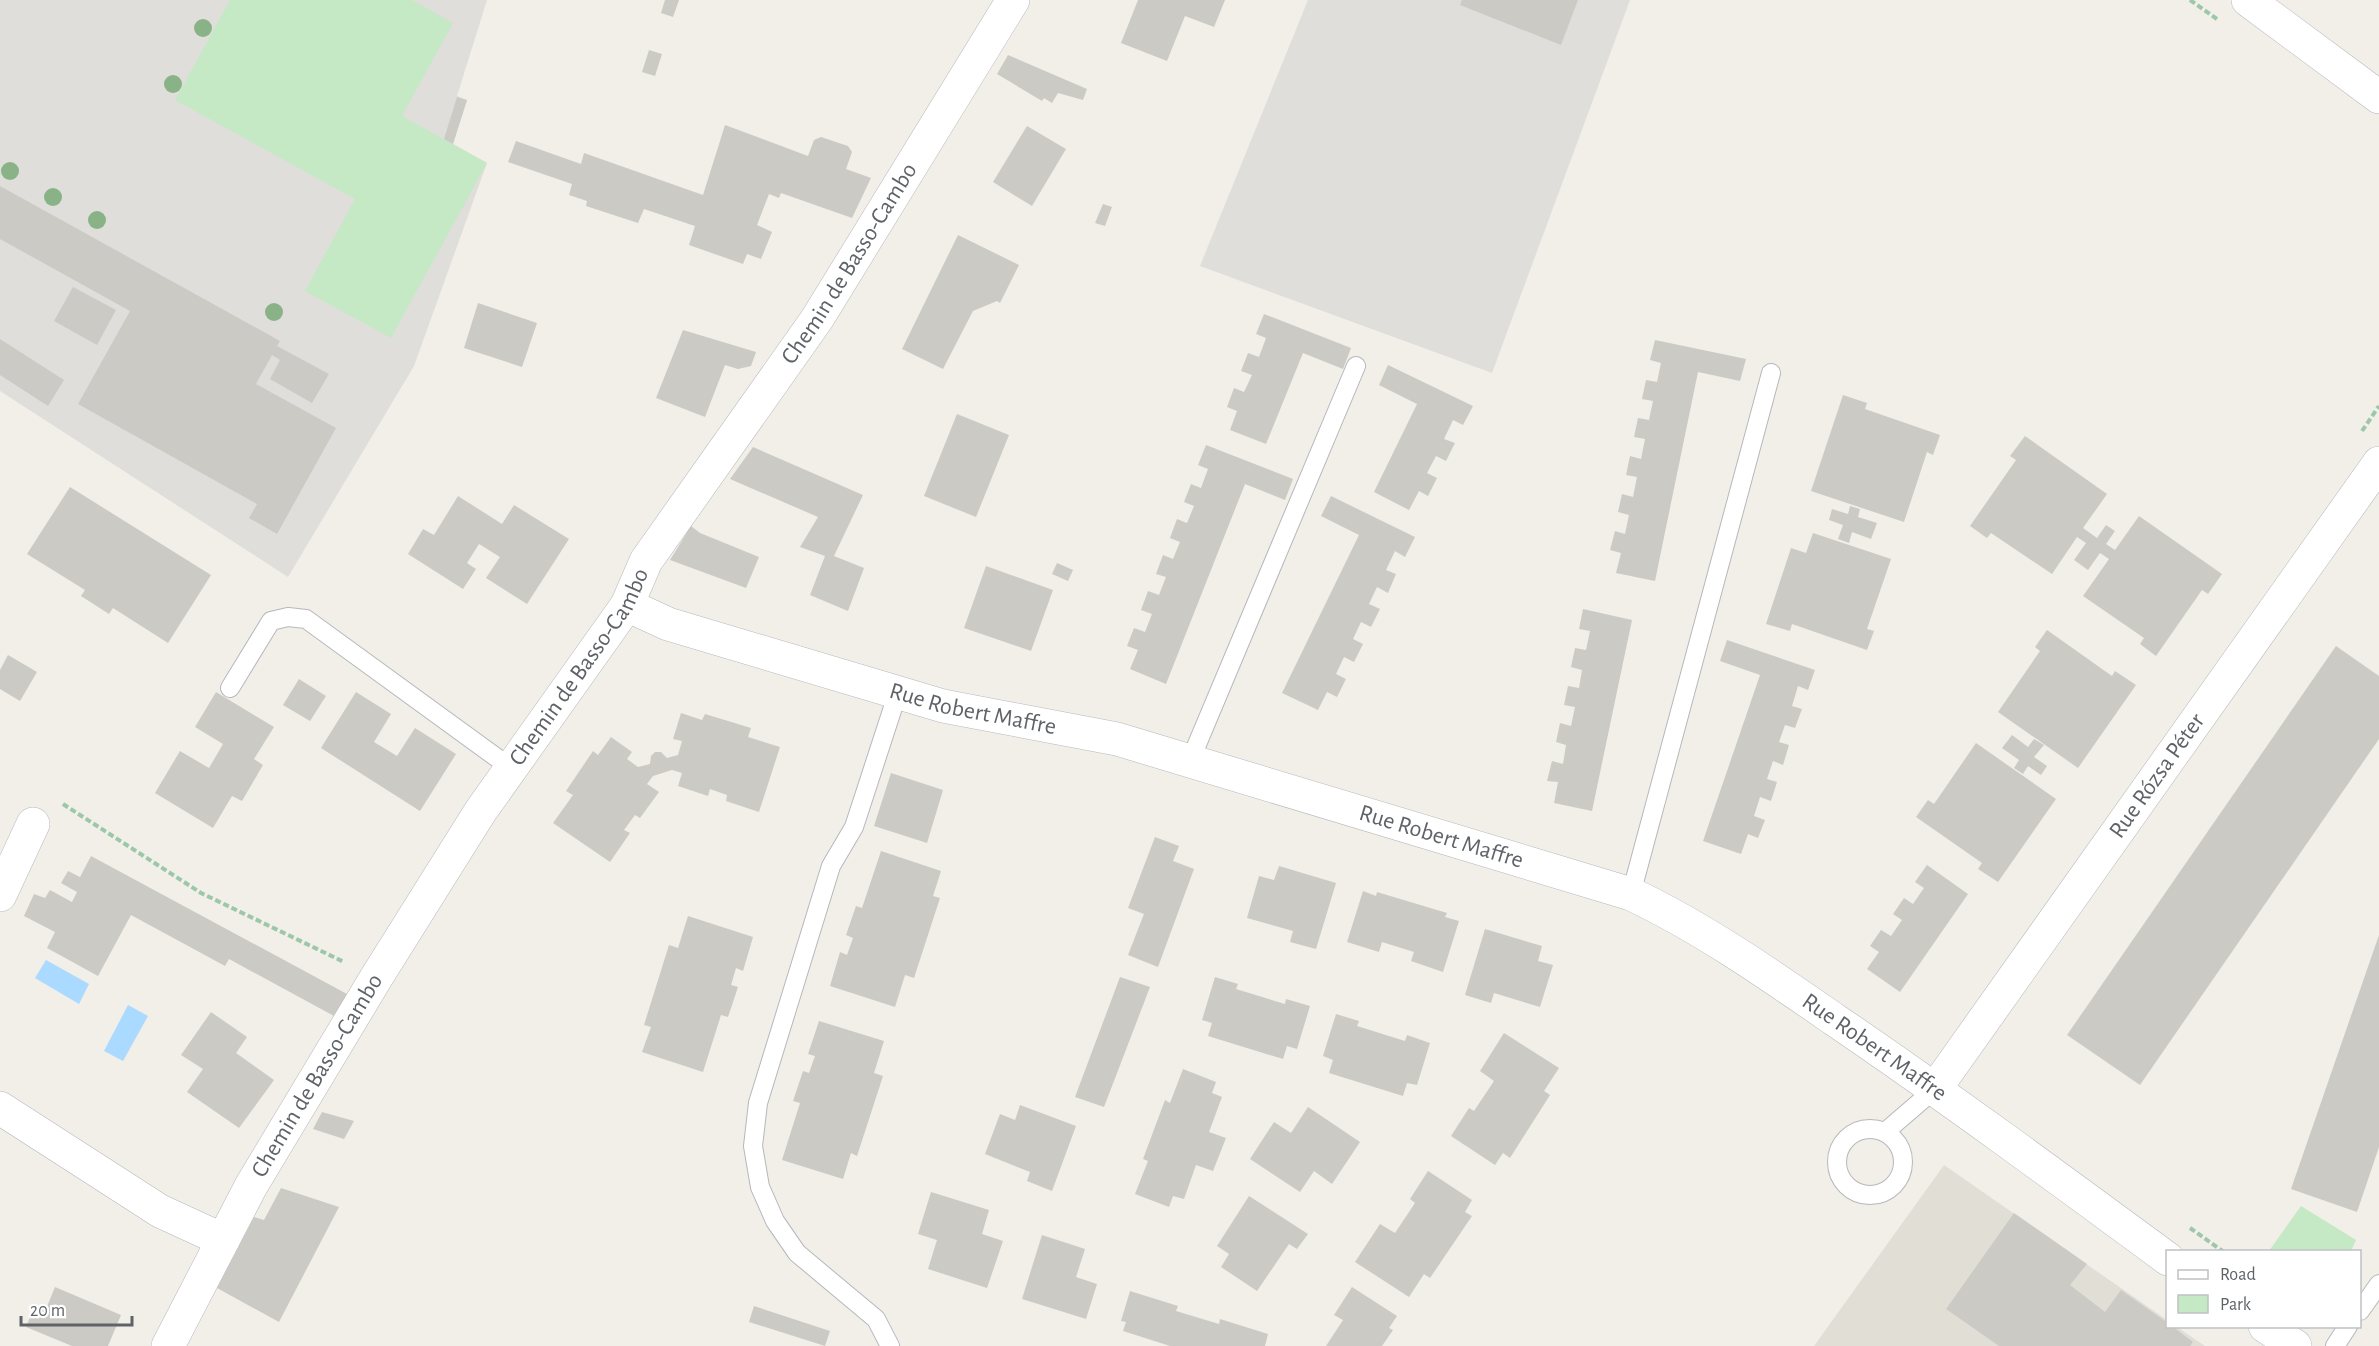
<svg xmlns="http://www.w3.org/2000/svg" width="2379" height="1346" viewBox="0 0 2379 1346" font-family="'Alegreya Sans',sans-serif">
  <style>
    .industrial { fill: #e0deda }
    .education { fill: #e1ded6 }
    .green { fill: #c5e8c5 }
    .water { fill: #aadaff }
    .building { fill: #cccac5 }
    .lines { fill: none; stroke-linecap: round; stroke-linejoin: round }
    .service-casing { stroke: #b5b8bc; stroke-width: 20 }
    .minor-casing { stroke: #b5b8bc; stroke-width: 34 }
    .tertiary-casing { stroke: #b5b8bc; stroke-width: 34 }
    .path { stroke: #9cc7a9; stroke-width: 4; stroke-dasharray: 6 3; stroke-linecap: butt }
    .service { stroke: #fff; stroke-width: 18 }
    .minor { stroke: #fff; stroke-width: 33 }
    .tertiary { stroke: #fff; stroke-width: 33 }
    .tree { fill: #89b387 }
    .labels { text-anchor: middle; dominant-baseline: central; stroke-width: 4.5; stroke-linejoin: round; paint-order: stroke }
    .street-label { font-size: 24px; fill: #5f6368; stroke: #fff }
  </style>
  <rect width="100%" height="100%" fill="#f1efe8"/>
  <!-- industrial -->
  <g class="industrial">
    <polygon points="0,0 487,0 457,96 467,100 453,144 487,163 414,366 288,577 0,391"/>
    <polygon points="1308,0 1630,0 1492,373 1200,266"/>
  </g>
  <!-- education -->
  <polygon class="education" points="1944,1165 2167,1320 2168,1326 2177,1327 2205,1346 1814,1346"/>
  <!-- green -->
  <g class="green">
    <polygon points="230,0 412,0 453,23 402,116 487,163 391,338 305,291 355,199 175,100"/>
    <polygon points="2301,1206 2356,1240 2351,1251 2269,1251"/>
  </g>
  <!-- water -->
  <g class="water">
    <polygon points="46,960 89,984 79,1004 35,978"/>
    <polygon points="128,1005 148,1016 123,1061 104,1051"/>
  </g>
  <!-- building -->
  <g class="building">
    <polygon points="665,0 679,0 673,17 661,13"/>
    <polygon points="1138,0 1225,0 1214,27 1185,16 1167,61 1121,43"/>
    <polygon points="1462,0 1578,0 1561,45 1460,5"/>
    <polygon points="649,50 662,54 655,76 642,72"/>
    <polygon points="1008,55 1087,89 1083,100 1058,93 1052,103 1044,98 1042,101 997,74"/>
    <polygon points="457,97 467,100 453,144 444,139"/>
    <polygon points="725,125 808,156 814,140 821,137 848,146 852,152 846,169 871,178 852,218 781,193 779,198 769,194 757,225 772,232 761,259 747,254 743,264 689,245 695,226 644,209 638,223 586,206 587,201 569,195 572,184 508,162 516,141 581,164 584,153 703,195"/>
    <polygon points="1027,126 1066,149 1032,206 993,182"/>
    <polygon points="0,186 280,341 277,346 329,374 312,403 270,379 280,360 272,355 256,384 336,428 277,534 249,518 257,504 78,404 130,311 0,239"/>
    <polygon points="1103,204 1112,207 1105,226 1095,223"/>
    <polygon points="958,235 1019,265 1000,303 997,301 973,311 943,369 902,349"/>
    <polygon points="73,287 116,310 97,345 54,321"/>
    <polygon points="478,303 537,323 522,367 464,348"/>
    <polygon points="1264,314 1351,348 1343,369 1303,353 1266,444 1230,430 1237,411 1227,407 1234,388 1244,392 1252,375 1241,371 1248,353 1259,357 1266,338 1256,334"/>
    <polygon points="683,330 756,352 751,366 738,369 725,365 705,417 656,398"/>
    <polygon points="0,339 64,380 48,406 0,375"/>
    <polygon points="1655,340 1746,359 1740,381 1698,372 1655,581 1616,573 1621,553 1610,550 1615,531 1625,534 1629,515 1618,512 1622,494 1633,497 1637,477 1626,475 1630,456 1641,459 1645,439 1634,437 1638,418 1649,420 1653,401 1642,399 1646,380 1657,382 1661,363 1650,360"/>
    <polygon points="1388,365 1473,406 1463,425 1453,420 1444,439 1455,443 1446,461 1436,456 1427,473 1437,478 1428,496 1419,491 1409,510 1374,492 1417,404 1379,385"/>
    <polygon points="1843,395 1867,403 1865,409 1940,435 1933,455 1927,452 1904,522 1811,491"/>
    <polygon points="957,414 1009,435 976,517 924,496"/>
    <polygon points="2025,436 2107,494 2083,528 2097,538 2106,525 2115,531 2106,544 2115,550 2139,516 2222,574 2208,594 2202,590 2156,656 2140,644 2144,638 2083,596 2109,559 2100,553 2088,570 2074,560 2086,543 2077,537 2052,574 1991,533 1987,538 1970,526 2016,460 2010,456"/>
    <polygon points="1206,445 1293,479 1285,500 1245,484 1166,684 1130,669 1138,650 1127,646 1134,628 1145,632 1152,614 1141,610 1148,591 1159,595 1166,577 1156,574 1163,555 1173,559 1180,542 1170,538 1177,519 1187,523 1194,506 1184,502 1191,484 1201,488 1208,469 1198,465"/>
    <polygon points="753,447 863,495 834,556 864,568 848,611 810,595 825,556 800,547 818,517 730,479"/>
    <polygon points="70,487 211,575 168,643 113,608 109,614 81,596 85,590 27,554"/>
    <polygon points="458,496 502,524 514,505 569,539 527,604 486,578 500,557 479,544 467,563 476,569 463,589 408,554 423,529 434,535"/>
    <polygon points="1331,496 1415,537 1405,557 1395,551 1386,570 1396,574 1388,593 1377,587 1369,604 1380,609 1371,627 1361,622 1353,639 1363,644 1354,662 1344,657 1336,674 1346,679 1337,697 1327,692 1318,710 1282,693 1359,535 1321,516"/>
    <polygon points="1850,506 1860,509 1858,517 1877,523 1871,539 1852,532 1849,543 1838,539 1843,525 1829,520 1832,509 1848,514"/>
    <polygon points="691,526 700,533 759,557 746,588 670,560"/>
    <polygon points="1813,533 1891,559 1867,629 1874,631 1867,650 1792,624 1790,631 1766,624 1791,548 1806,553"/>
    <polygon points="1057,563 1073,570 1068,581 1052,574"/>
    <polygon points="986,566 1053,590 1031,651 964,628"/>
    <polygon points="1583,609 1632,620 1592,811 1554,803 1558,782 1547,781 1552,761 1563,764 1566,745 1556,742 1560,723 1571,726 1575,707 1564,705 1568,686 1579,688 1582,670 1571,667 1575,648 1586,650 1590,631 1579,629"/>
    <polygon points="2047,630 2112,676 2115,671 2136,685 2078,768 1998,712 2040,651 2035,647"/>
    <polygon points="1727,640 1815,670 1808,690 1798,686 1792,706 1802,709 1795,728 1785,725 1779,742 1789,745 1783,765 1773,761 1767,779 1777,782 1771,801 1760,797 1754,816 1765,820 1758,838 1748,834 1741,854 1703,841 1760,675 1720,661"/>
    <polygon points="2336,646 2379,676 2379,739 2140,1085 2067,1035"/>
    <polygon points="8,655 37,672 20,701 0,689 0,670"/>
    <polygon points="299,679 326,696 310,721 283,705"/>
    <polygon points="216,692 274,727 254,759 263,765 242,801 232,796 213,828 155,793 180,751 209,768 223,744 195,727"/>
    <polygon points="356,692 391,714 374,742 397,756 415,728 456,754 420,811 321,748"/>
    <polygon points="681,713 702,720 705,714 751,728 748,737 780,747 759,812 726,801 727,795 710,789 708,796 678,786 682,773 672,770 653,776 647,784 659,792 640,818 635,815 624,830 630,833 610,862 553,823 573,795 566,791 593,751 598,755 611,737 632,752 627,759 638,767 650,764 651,756 655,752 661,752 667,758 678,755 682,741 673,739"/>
    <polygon points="2012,735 2028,747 2034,739 2044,745 2034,757 2047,766 2041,775 2028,766 2023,774 2014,768 2019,760 2002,748"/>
    <polygon points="1976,743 2056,799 1998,882 1978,869 1982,863 1916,817 1928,800 1934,804"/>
    <polygon points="891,773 943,790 927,843 874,826"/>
    <polygon points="1155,837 1179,846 1173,861 1194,869 1158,967 1128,955 1144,914 1128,908"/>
    <polygon points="881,851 941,871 933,896 940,898 914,978 905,975 895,1007 830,986 840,952 847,955 853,938 846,935 856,906 862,908"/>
    <polygon points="91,856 347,994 334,1016 229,959 225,966 131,915 98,976 47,948 55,932 24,916 34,894 45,898 50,890 72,902 77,892 61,883 68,871 80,877"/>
    <polygon points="1927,865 1968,894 1900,992 1867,969 1879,952 1870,946 1881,930 1891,936 1902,920 1893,914 1904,898 1913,904 1924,888 1915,882"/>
    <polygon points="1279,866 1336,883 1316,949 1290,942 1293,931 1247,918 1259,876 1274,880"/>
    <polygon points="1363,891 1376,896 1377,892 1447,913 1445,917 1459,921 1443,972 1411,961 1414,952 1382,942 1379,952 1347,942"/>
    <polygon points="688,916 753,937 743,971 736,968 731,985 738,987 728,1017 721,1015 703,1072 642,1052 651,1027 644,1025 669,945 678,948"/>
    <polygon points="1485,929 1542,946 1538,961 1553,965 1540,1007 1494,993 1491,1003 1465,995"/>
    <polygon points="2379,935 2379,1147 2357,1212 2291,1189"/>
    <polygon points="1120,977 1150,987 1104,1107 1075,1097"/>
    <polygon points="1215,977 1238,984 1236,989 1285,1004 1286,999 1310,1006 1297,1049 1287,1046 1283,1059 1208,1036 1212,1023 1202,1020"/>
    <polygon points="211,1012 247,1037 236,1053 274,1080 239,1128 187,1092 203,1069 181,1055"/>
    <polygon points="1336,1014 1359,1021 1357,1026 1405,1041 1407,1035 1430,1043 1417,1085 1407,1083 1403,1096 1329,1073 1333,1060 1323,1056"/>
    <polygon points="819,1021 884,1041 874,1073 883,1076 857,1156 851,1153 843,1179 782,1160 800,1103 793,1101 803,1071 809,1073 815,1056 808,1054"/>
    <polygon points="1504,1033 1559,1068 1544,1091 1550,1095 1510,1158 1503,1153 1495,1165 1451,1136 1469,1108 1474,1111 1494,1081 1480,1071"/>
    <polygon points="1183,1069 1216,1082 1212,1093 1222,1097 1209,1132 1226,1138 1213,1171 1196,1165 1184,1199 1173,1196 1169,1207 1135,1194 1148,1161 1143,1159 1165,1100 1170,1103"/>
    <polygon points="1020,1105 1076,1126 1052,1191 1027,1181 1030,1172 985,1154 1000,1114 1015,1120"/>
    <polygon points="1308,1107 1360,1142 1332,1184 1314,1171 1300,1192 1250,1159 1274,1122 1291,1133"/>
    <polygon points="322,1112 354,1121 344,1139 313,1129"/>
    <polygon points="1428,1171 1472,1200 1465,1212 1472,1216 1430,1278 1424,1274 1409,1297 1355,1262 1380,1224 1395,1233 1415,1203 1410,1199"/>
    <polygon points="281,1188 339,1207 279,1322 217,1288 254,1217 264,1220"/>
    <polygon points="931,1192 989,1210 982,1234 1003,1241 987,1288 928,1269 937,1240 918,1234"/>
    <polygon points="1249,1196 1308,1234 1297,1249 1289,1244 1257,1291 1221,1267 1229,1254 1217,1246"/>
    <polygon points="2014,1213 2087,1264 2070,1285 2105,1312 2121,1290 2168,1323 2168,1326 2172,1326 2193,1342 2190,1346 1999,1346 1946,1309"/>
    <polygon points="1042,1235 1085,1249 1076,1277 1097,1284 1086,1319 1022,1299"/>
    <polygon points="55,1287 121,1315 108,1346 72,1346 26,1327 35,1305 46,1309"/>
    <polygon points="1352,1287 1397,1316 1389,1328 1393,1330 1382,1346 1326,1346 1343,1320 1334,1315"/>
    <polygon points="1130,1291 1178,1306 1176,1311 1219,1324 1220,1319 1268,1334 1265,1346 1170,1346 1123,1331 1126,1322 1121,1321"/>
    <polygon points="754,1306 830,1331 825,1346 749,1322"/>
  </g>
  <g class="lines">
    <defs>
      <g id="service">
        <polyline points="230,688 271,621 288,617 306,619 511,768"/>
        <polyline points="1190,761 1356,366"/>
        <polyline points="1631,894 1771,373"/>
        <circle cx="1870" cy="1162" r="33"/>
        <polyline points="1885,1132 1935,1089"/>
        <polyline points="2360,1311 2379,1284"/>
        <polyline points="890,1346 876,1319 797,1253 775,1221 760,1187 753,1146 758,1103 831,866 854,827 898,692"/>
        <polyline points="2335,1346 2348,1326"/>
      </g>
      <g id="minor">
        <polyline points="2248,0 2379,97"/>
        <path id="s1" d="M 627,605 L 668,624 L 943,706 L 1117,739 L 1631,894 C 1703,928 1770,975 1835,1020 C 1948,1097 2058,1178 2168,1259"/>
        <polyline points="0,895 33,824"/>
        <path id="s2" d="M 1935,1089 L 2379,463"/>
        <polyline points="0,1108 160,1211 223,1240"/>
        <polyline points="2265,1326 2295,1346"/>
      </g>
      <g id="tertiary">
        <path id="s3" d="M 168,1346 L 251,1186 L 376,978 L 480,812 L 627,605 L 646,561 L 817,319 L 1013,0"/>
      </g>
    </defs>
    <!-- service casing -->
    <use href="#service" class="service-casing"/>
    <!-- minor casing -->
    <use href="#minor" class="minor-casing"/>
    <!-- tertiary casing -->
    <use href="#tertiary" class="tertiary-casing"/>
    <!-- path -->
    <g class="path">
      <polyline points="2190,0 2217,19"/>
      <polyline points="2362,431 2379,406"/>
      <polyline points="63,804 201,893 344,962"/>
      <polyline points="2190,1228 2224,1252"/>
    </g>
    <!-- service -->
    <use href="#service" class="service"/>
    <!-- minor -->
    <use href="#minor" class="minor"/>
    <!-- tertiary -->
    <use href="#tertiary" class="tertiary"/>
  </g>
  <!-- trees -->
  <g class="tree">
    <circle cx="203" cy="28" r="9"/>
    <circle cx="173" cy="84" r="9"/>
    <circle cx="10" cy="171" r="9"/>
    <circle cx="53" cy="197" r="9"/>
    <circle cx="97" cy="220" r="9"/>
    <circle cx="274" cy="312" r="9"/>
  </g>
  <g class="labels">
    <!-- street labels -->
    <g class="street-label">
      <text stroke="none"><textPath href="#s3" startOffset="1281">Chemin de Basso-Cambo</textPath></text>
      <text stroke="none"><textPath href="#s3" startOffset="795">Chemin de Basso-Cambo</textPath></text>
      <text stroke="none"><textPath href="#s1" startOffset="362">Rue Robert Maffre</textPath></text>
      <text stroke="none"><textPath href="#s2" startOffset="384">Rue Rózsa Péter</textPath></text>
      <text stroke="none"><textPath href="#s1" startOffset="848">Rue Robert Maffre</textPath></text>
      <text stroke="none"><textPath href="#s1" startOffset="1334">Rue Robert Maffre</textPath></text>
      <text stroke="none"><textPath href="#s3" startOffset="309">Chemin de Basso-Cambo</textPath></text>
    </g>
  </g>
  <!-- legend -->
  <rect x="2166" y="1250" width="195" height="78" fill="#ffffff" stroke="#bfc1c3" stroke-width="1.5"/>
  <rect x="2178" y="1270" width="30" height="9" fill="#ffffff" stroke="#bfc1c3" stroke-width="1.5"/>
  <text x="2220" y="1280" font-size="18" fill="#5f6368">Road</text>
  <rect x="2178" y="1295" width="30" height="18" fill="#c5e8c5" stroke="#bfc1c3" stroke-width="1.5"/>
  <text x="2220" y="1310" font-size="18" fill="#5f6368">Park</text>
  <!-- scale -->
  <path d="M21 1316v9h111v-9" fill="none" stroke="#5f6368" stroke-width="3"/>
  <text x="30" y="1316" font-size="18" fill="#5f6368" stroke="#ffffff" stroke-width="4.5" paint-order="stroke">20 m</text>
</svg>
